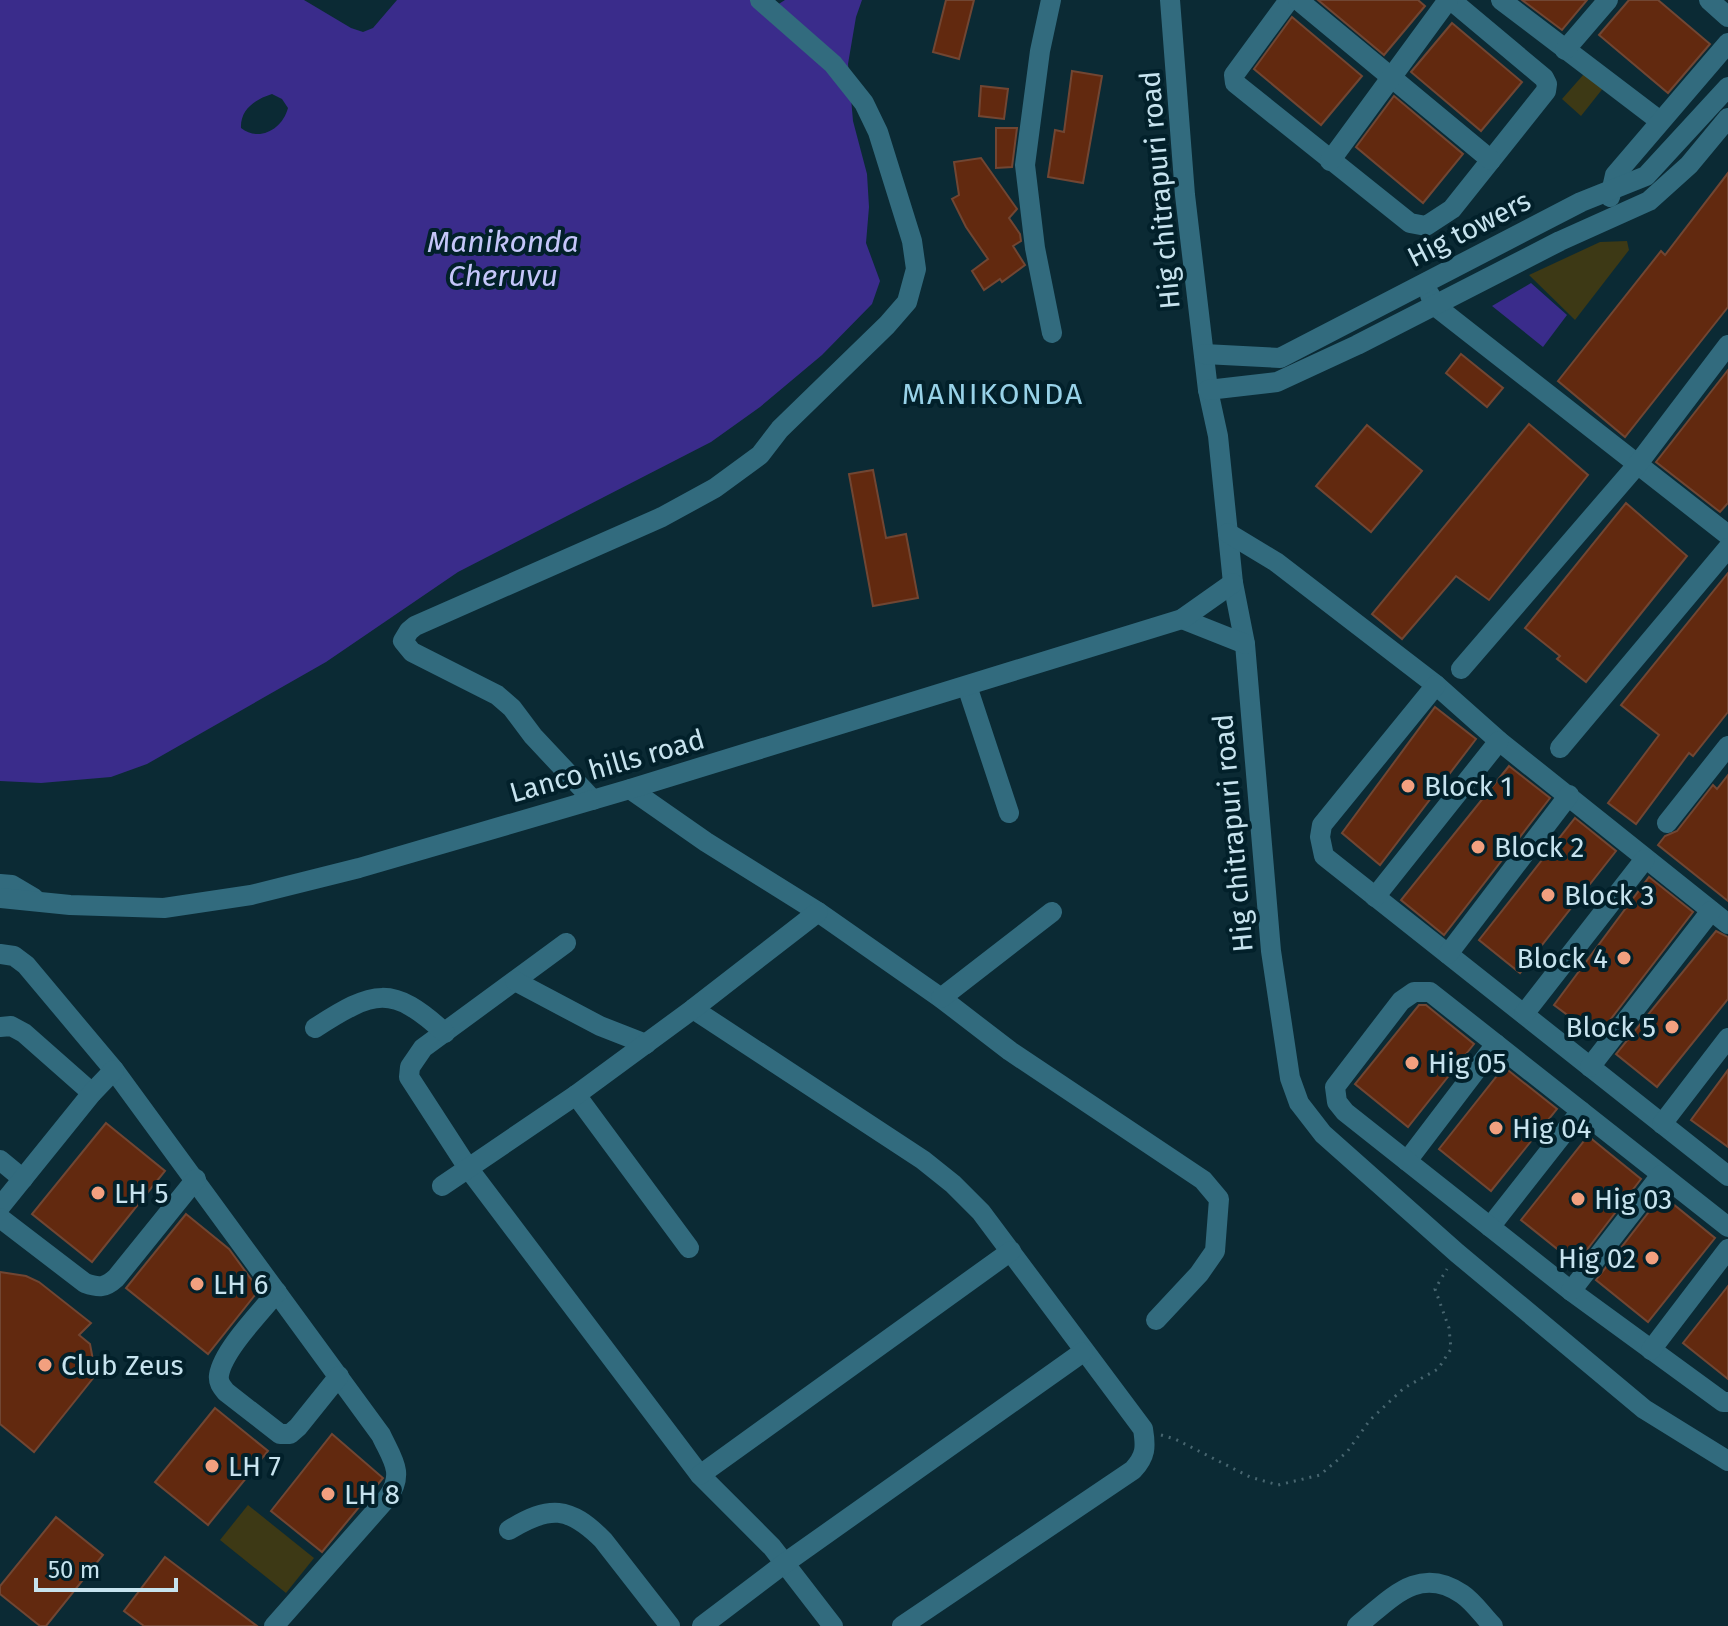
<svg xmlns="http://www.w3.org/2000/svg" width="1728" height="1626" viewBox="0 0 1728 1626" font-family="'Fira Sans',sans-serif">
  <style>
    .green { fill: #3d3915 }
    .water { fill: #3a2c8b; fill-rule: evenodd }
    .building { fill: #62290f; stroke: #714633; stroke-width: 2 }
    .lines { fill: none; stroke-linecap: round; stroke-linejoin: round }
    .path { stroke: #486670; stroke-width: 3; stroke-dasharray: 2 6; stroke-linecap: butt }
    .minor { stroke: #326b7e; stroke-width: 20 }
    .poi-dot { fill: #f2a07f; stroke: #02202a; stroke-width: 3 }
    .labels { text-anchor: middle; dominant-baseline: central; stroke-width: 8; stroke-linejoin: round; paint-order: stroke }
    .street-label { font-size: 28px; fill: #c7e3ee; stroke: #02202a }
    .poi-label { font-size: 28px; fill: #c7e3ee; stroke: #02202a; text-anchor: start }
    .water-label { font-size: 30px; font-style: italic; fill: #c5c6fa; stroke: #02202a }
    .neighbourhood-label { font-size: 30px; letter-spacing: 2px; fill: #98d2e8; stroke: #02202a }
  </style>
  <rect width="100%" height="100%" fill="#0b2a34"/>
  <!-- green -->
  <g class="green">
    <polygon points="1584,74 1604,87 1581,116 1562,99"/>
    <polygon points="1627,241 1629,250 1575,320 1529,275 1600,242"/>
    <polygon points="248,1505 314,1558 286,1593 220,1540"/>
  </g>
  <!-- water -->
  <g class="water">
    <path d="M 0,0 L 304,0 L 351,28 L 363,32 L 373,28 L 397,0 L 761,0 L 774,7 L 785,0 L 862,0 L 856,17 L 848,64 L 853,121 L 867,174 L 869,207 L 866,243 L 880,281 L 872,304 L 822,355 L 760,407 L 711,442 L 458,572 L 326,662 L 147,764 L 111,777 L 41,783 L 0,781 ZM 272,94 L 282,99 L 288,108 C 282,130 259,142 241,128 C 240,109 256,99 272,94 Z"/>
    <polygon points="1531,283 1567,315 1543,347 1492,306"/>
  </g>
  <!-- building -->
  <g class="building">
    <polygon points="946,0 974,0 959,59 933,52"/>
    <polygon points="1318,0 1418,0 1425,6 1384,55"/>
    <polygon points="1522,0 1587,0 1562,30"/>
    <polygon points="1629,0 1658,0 1710,44 1668,93 1599,35"/>
    <polygon points="1292,17 1362,76 1321,125 1254,69"/>
    <polygon points="1452,23 1522,82 1481,131 1411,72"/>
    <polygon points="1072,71 1102,76 1083,183 1048,177 1055,130 1064,132"/>
    <polygon points="981,86 1008,89 1004,119 979,116"/>
    <polygon points="1394,96 1463,154 1423,203 1356,147"/>
    <polygon points="996,128 1017,128 1012,167 996,168"/>
    <polygon points="981,158 1017,209 1009,218 1020,234 1021,241 1013,246 1025,265 1002,282 1000,279 984,290 972,271 988,259 966,227 952,199 959,195 954,162"/>
    <polygon points="1728,173 1728,307 1625,437 1558,381 1661,251 1665,255"/>
    <polygon points="1461,354 1503,388 1487,407 1446,373"/>
    <polygon points="1728,370 1728,503 1720,512 1656,462"/>
    <polygon points="1529,424 1588,475 1489,600 1456,576 1402,639 1372,614"/>
    <polygon points="1367,425 1422,471 1371,532 1316,486"/>
    <polygon points="873,470 886,538 906,534 918,598 873,606 849,474"/>
    <polygon points="1626,503 1687,556 1586,682 1557,659 1560,656 1525,628"/>
    <polygon points="1728,573 1728,712 1693,756 1689,753 1636,824 1608,803 1659,735 1621,705"/>
    <polygon points="1435,707 1476,739 1380,865 1342,833"/>
    <polygon points="1509,766 1550,798 1444,935 1401,900"/>
    <polygon points="1728,775 1728,901 1658,845 1665,836 1677,831 1713,785 1717,789"/>
    <polygon points="1575,818 1616,851 1520,973 1479,940"/>
    <polygon points="1649,877 1693,912 1597,1037 1554,1005"/>
    <polygon points="1716,931 1728,937 1728,999 1657,1087 1616,1054"/>
    <polygon points="1419,1005 1426,1005 1474,1044 1408,1127 1355,1084"/>
    <polygon points="1504,1067 1557,1109 1491,1191 1439,1149"/>
    <polygon points="1728,1070 1728,1147 1691,1120"/>
    <polygon points="106,1123 165,1171 92,1262 32,1214"/>
    <polygon points="1588,1136 1641,1179 1576,1264 1521,1220"/>
    <polygon points="1662,1195 1715,1238 1648,1322 1596,1280"/>
    <polygon points="186,1214 229,1249 259,1290 208,1354 126,1288"/>
    <polygon points="0,1272 26,1276 39,1282 91,1323 79,1335 90,1344 93,1360 86,1371 94,1377 34,1452 0,1424"/>
    <polygon points="1728,1286 1728,1379 1683,1343"/>
    <polygon points="215,1408 268,1451 208,1525 155,1482"/>
    <polygon points="332,1434 383,1478 322,1552 271,1511"/>
    <polygon points="56,1517 103,1555 46,1626 40,1626 0,1594 0,1586"/>
    <polygon points="165,1557 206,1588 257,1626 144,1626 124,1611"/>
  </g>
  <g class="lines">
    <!-- path -->
    <polyline class="path" points="1161,1435 1175,1439 1250,1477 1278,1485 1320,1475 1347,1452 1370,1420 1404,1388 1438,1369 1451,1349 1449,1328 1435,1289 1447,1269"/>
    <!-- minor -->
    <g class="minor">
      <polyline points="1051,0 1040,51 1025,165 1035,248 1052,333"/>
      <polyline points="1170,0 1185,195 1208,390 1218,436 1233,583 1245,644 1271,951 1290,1078 1299,1103 1323,1134 1457,1253 1644,1409 1728,1461"/>
      <polyline points="1289,0 1234,75 1235,83 1410,223 1426,226 1452,209 1546,91 1547,84 1544,78 1451,0"/>
      <polyline points="1298,0 1491,160"/>
      <polyline points="1501,0 1660,121"/>
      <polyline points="1709,0 1728,17"/>
      <polyline points="1565,50 1608,0"/>
      <polyline points="1330,161 1448,0"/>
      <polyline points="1610,197 1615,175 1728,43"/>
      <polyline points="1430,295 1434,305 1728,535"/>
      <polyline points="1204,354 1280,358 1581,202 1646,176 1728,87"/>
      <polyline points="1208,390 1277,382 1357,345 1560,241 1649,201 1689,165 1728,118"/>
      <polyline points="1228,533 1276,562 1436,685 1499,741 1728,924"/>
      <polyline points="1182,619 1245,644"/>
      <polyline points="1461,669 1637,465 1728,345"/>
      <polyline points="1436,685 1322,825 1320,837 1324,856 1728,1176"/>
      <polyline points="967,686 1009,813"/>
      <polyline points="1560,748 1728,548"/>
      <polyline points="630,789 706,842 818,912 941,998 1010,1051 1203,1180 1219,1199 1215,1251 1199,1274 1156,1320"/>
      <polyline points="593,800 533,736 512,708 497,695 412,652 403,641 409,631 415,626 662,517 715,488 760,455 780,429 887,325 907,302 916,269 912,241 878,132 864,103 833,64 760,0"/>
      <polyline points="1667,823 1728,746"/>
      <polyline points="0,884 12,885 34,898"/>
      <polyline points="1375,897 1499,741"/>
      <polyline points="0,898 70,905 164,908 251,895 359,868 630,789 1182,619 1233,583"/>
      <polyline points="566,943 423,1048 410,1067 409,1077 468,1168 700,1475 772,1547 833,1626"/>
      <path d="M 0,954 L 14,956 L 26,965 L 114,1070 L 381,1435 C 392,1459 405,1473 388,1497 L 274,1626"/>
      <polyline points="1448,954 1569,795"/>
      <polyline points="515,981 600,1026 646,1044"/>
      <polyline points="941,998 1052,912"/>
      <path d="M 693,1009 L 923,1160 L 953,1184 L 981,1212 L 1143,1429 C 1146,1447 1146,1456 1133,1470 L 902,1626"/>
      <polyline points="1524,1014 1645,859"/>
      <polyline points="0,1027 11,1026 24,1033 92,1093"/>
      <path d="M 315,1028 C 374,990 392,984 445,1033"/>
      <polyline points="1590,1067 1711,911"/>
      <polyline points="576,1095 689,1248"/>
      <polyline points="1662,1124 1728,1038"/>
      <polyline points="0,1160 23,1179"/>
      <polyline points="1407,1161 1496,1044"/>
      <polyline points="442,1186 576,1095 693,1009 818,912"/>
      <polyline points="0,1207 92,1093 114,1070"/>
      <path d="M 0,1218 L 85,1283 C 99,1288 105,1288 116,1278 L 196,1179"/>
      <polyline points="1490,1227 1581,1111"/>
      <polyline points="1728,1227 1430,992 1414,992 1401,1001 1335,1087 1337,1102 1345,1112 1571,1291 1723,1402 1728,1402"/>
      <polyline points="1571,1291 1661,1175"/>
      <path d="M 277,1292 C 261,1312 223,1350 219,1375 C 218,1382 221,1386 226,1392 L 280,1434 L 290,1434 L 298,1427 L 339,1376"/>
      <polyline points="1651,1350 1728,1249"/>
      <polyline points="700,1475 1011,1251"/>
      <path d="M 509,1530 C 550,1505 569,1506 603,1540 L 670,1626"/>
      <polyline points="702,1626 785,1563 1083,1352"/>
      <path d="M 1357,1626 C 1390,1600 1418,1564 1462,1594 C 1474,1602 1483,1616 1493,1626"/>
    </g>
  </g>
  <!-- markers -->
  <g class="poi-dot">
    <circle cx="1408" cy="786" r="8"/>
    <circle cx="1478" cy="847" r="8"/>
    <circle cx="1548" cy="895" r="8"/>
    <circle cx="1624" cy="958" r="8"/>
    <circle cx="1672" cy="1027" r="8"/>
    <circle cx="1412" cy="1063" r="8"/>
    <circle cx="1496" cy="1128" r="8"/>
    <circle cx="98" cy="1193" r="8"/>
    <circle cx="1578" cy="1199" r="8"/>
    <circle cx="1652" cy="1258" r="8"/>
    <circle cx="197" cy="1284" r="8"/>
    <circle cx="45" cy="1365" r="8"/>
    <circle cx="212" cy="1466" r="8"/>
    <circle cx="328" cy="1494" r="8"/>
  </g>
  <g class="labels">
    <!-- street labels -->
    <g class="street-label">
      <text transform="translate(1160 190) rotate(-95)">Hig chitrapuri road</text>
      <text transform="translate(1469 229) rotate(-27)">Hig towers</text>
      <text transform="translate(607 766) rotate(-16)">Lanco hills road</text>
      <text transform="translate(1233 833) rotate(-95)">Hig chitrapuri road</text>
    </g>
    <!-- poi labels -->
    <g class="poi-label">
      <text x="1424" y="786">Block 1</text>
      <text x="1494" y="847">Block 2</text>
      <text x="1564" y="895">Block 3</text>
      <text x="1608" y="958" text-anchor="end">Block 4</text>
      <text x="1656" y="1027" text-anchor="end">Block 5</text>
      <text x="1428" y="1063">Hig 05</text>
      <text x="1512" y="1128">Hig 04</text>
      <text x="114" y="1193">LH 5</text>
      <text x="1594" y="1199">Hig 03</text>
      <text x="1636" y="1258" text-anchor="end">Hig 02</text>
      <text x="213" y="1284">LH 6</text>
      <text x="61" y="1365">Club Zeus</text>
      <text x="228" y="1466">LH 7</text>
      <text x="344" y="1494">LH 8</text>
    </g>
    <!-- water labels -->
    <g class="water-label">
      <text x="503" y="242">Manikonda<tspan x="503" dy="34">Cheruvu</tspan></text>
    </g>
    <!-- neighbourhood labels -->
    <g class="neighbourhood-label">
      <text x="993" y="394">MANIKONDA</text>
    </g>
  </g>
  <!-- scale -->
  <path d="M36 1578v12h140v-12" fill="none" stroke="#c7e3ee" stroke-width="4"/>
  <text x="48" y="1578" font-size="24" fill="#c7e3ee" stroke="#02202a" stroke-width="6" paint-order="stroke">50 m</text>
</svg>
